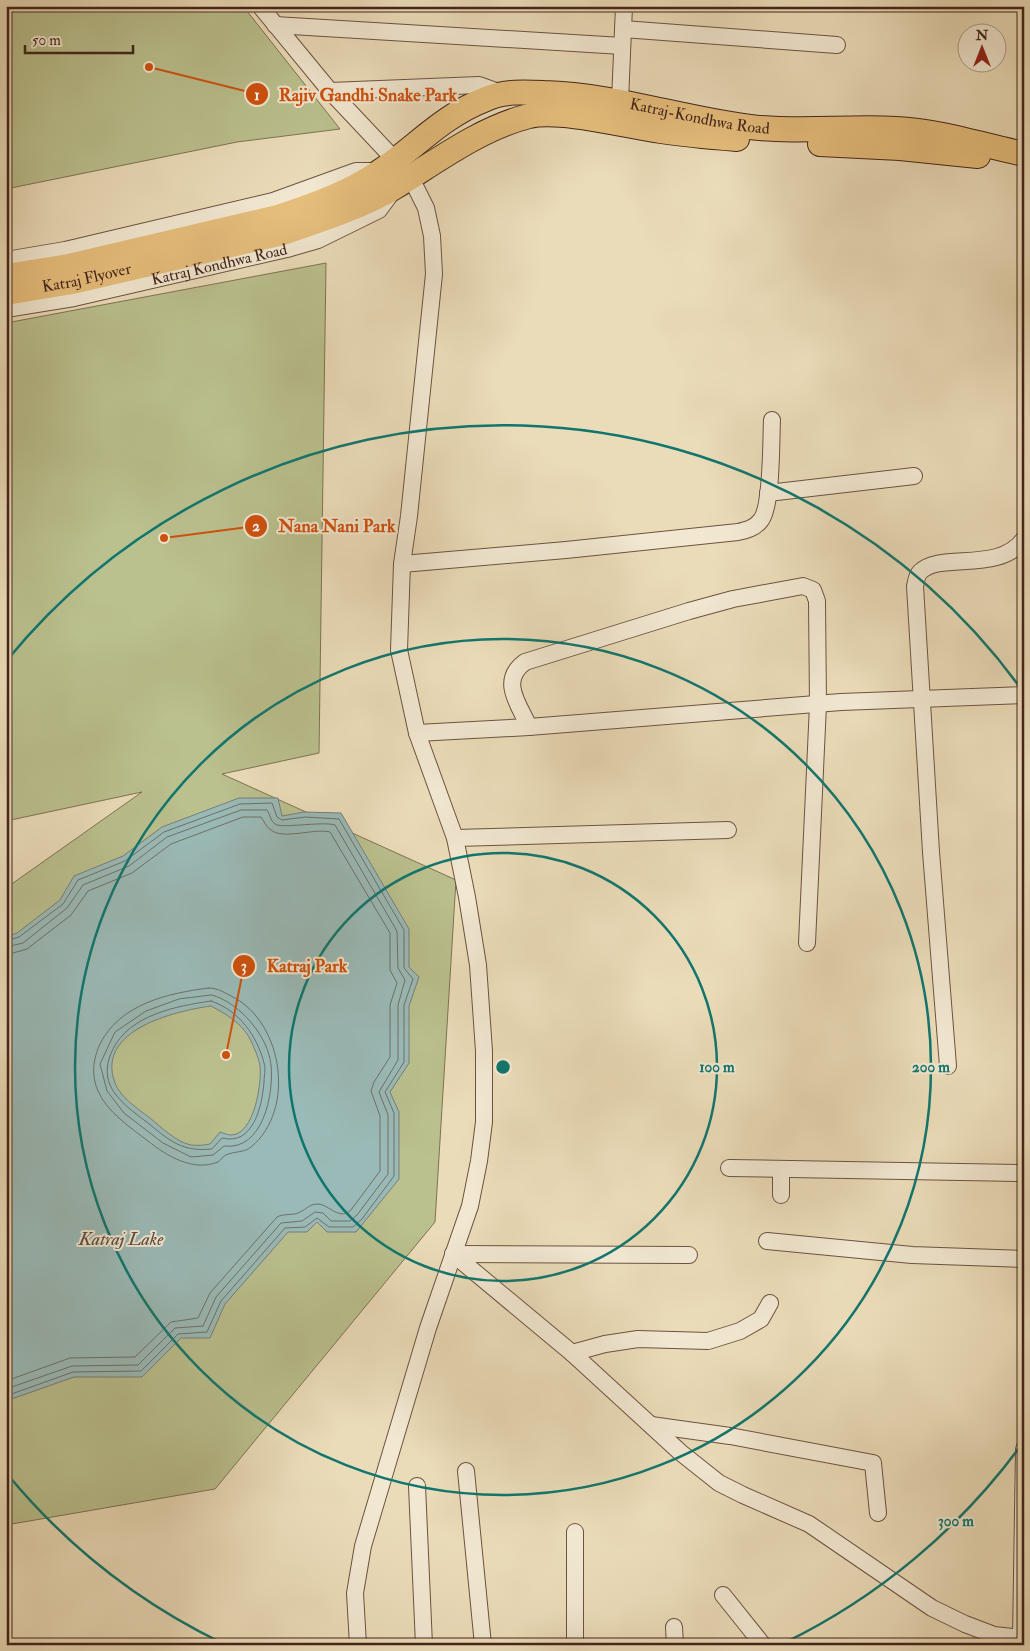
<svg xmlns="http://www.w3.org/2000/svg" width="1030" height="1651" viewBox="0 0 1030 1651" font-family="'IM FELL Double Pica',serif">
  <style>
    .green { fill: #bac08e; stroke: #7e7254 }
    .water { fill: #9abab7; stroke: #777e79; fill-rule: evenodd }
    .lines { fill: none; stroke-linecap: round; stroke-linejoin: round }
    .shore { stroke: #6e7069; stroke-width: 1 }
    .minor-casing { stroke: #6c5342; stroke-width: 18 }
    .highway-casing { stroke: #42251b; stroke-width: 26 }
    .minor { stroke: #f2e8d2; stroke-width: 16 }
    .highway { stroke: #e6be7c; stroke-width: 24 }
    .ring { fill: none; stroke: #0f766e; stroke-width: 2.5 }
    .labels { text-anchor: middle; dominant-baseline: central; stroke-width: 4; stroke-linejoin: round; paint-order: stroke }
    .street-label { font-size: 16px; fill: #42251b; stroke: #f2e8d2 }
    .water-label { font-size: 18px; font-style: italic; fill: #584a42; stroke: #f2e8d2 }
    .centre { fill: #0f766e; stroke: #f2e8d2; stroke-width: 2.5 }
    .ring-label { font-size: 15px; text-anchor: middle; font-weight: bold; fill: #0f766e; stroke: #f2e8d2; stroke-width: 4; stroke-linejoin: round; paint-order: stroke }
    .leader { fill: none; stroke: #cf510e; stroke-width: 2 }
    .callout-dot { fill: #cf510e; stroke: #f2e8d2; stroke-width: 2 }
    .mark-label { font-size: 15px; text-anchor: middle; font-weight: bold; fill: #fff }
    .callout-label { font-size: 18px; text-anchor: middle; font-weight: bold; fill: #cf510e; stroke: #f2e8d2; stroke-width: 4; stroke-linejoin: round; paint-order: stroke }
  </style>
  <rect width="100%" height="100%" fill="#ebdcb9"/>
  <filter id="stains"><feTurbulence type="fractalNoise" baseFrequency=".004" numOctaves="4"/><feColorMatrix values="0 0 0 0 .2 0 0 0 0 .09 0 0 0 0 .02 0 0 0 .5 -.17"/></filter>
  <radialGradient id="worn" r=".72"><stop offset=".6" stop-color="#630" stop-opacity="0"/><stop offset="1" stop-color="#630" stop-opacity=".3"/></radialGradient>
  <!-- green -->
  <g class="green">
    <polygon points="6,6 243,6 340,129 237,142 6,189"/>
    <polygon points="326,263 319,753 222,774 456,880 435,1222 215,1489 6,1525 6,888 142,792 6,821 6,323"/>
  </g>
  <!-- water -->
  <path class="water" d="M 239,798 L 278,798 L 282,816 L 304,812 L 341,813 L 409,929 L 409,967 L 419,977 L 409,1006 L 409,1063 L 390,1092 L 399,1112 L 399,1179 L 356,1232 L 327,1232 L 317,1222 L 307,1232 L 288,1232 L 225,1304 L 210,1338 L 181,1338 L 142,1377 L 74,1377 L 6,1401 L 6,937 L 17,933 L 60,900 L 74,876 L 123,856 L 162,827 ZM 211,1006 C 226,1014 240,1022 249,1037 C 253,1045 259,1058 260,1066 C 262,1084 254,1135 231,1135 C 228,1135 223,1133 220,1132 L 210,1144 C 205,1145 197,1146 191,1145 C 176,1142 161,1127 150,1118 C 138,1109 120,1097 115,1083 C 95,1030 175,1011 211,1006 Z"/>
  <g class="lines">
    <!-- shore -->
    <g class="shore">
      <polyline points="6,941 19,937 63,904 78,880 125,861 164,832 240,804 272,803 277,817 282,820 305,817 339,819 404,930 404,968 413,979 404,1005 404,1062 385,1092 394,1113 394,1176 362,1219 353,1227 329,1227 317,1218 305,1227 285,1228 221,1301 207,1332 178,1334 141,1371 73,1372 6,1396"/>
      <path d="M 6,947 L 23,943 L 67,908 L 83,885 L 129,866 L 167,837 L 241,810 L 267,810 C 270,814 270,820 275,824 C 281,829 321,821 335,825 L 397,931 L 398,968 L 405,980 L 398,1005 L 398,1060 L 379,1092 L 388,1115 L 388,1174 L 357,1215 L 350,1221 L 331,1221 L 323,1213 L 315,1212 L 302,1221 L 281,1223 L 216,1297 L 203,1326 L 175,1328 L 138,1365 L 72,1366 L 6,1389"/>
      <path d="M 6,955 L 27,949 L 71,915 L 88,891 L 132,873 L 171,844 L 243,817 L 261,817 C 264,821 266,827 271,830 C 283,840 314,828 330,832 L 390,933 L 390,970 L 397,983 L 390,1005 L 390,1057 L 374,1082 L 371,1091 L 380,1116 L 380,1171 L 351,1210 C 339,1221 330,1205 318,1204 C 309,1204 307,1209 300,1212 C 294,1216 284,1213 277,1217 L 210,1293 L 198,1318 L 171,1322 L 135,1357 L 70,1358 L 6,1381"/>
      <path d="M 209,988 C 218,988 225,993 233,997 C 283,1023 296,1110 251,1147 C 244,1153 234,1151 226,1155 C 223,1156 221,1160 218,1162 C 193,1172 167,1156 148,1141 C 131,1128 107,1112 98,1091 C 91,1075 93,1059 100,1044 C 120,1004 168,993 209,988 Z"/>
      <path d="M 212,995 C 240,1003 268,1036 271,1065 C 274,1094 263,1151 224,1146 L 213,1155 L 191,1157 L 163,1143 L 124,1113 L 107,1091 L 100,1064 L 115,1032 L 146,1011 L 179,999 Z"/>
      <path d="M 211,1001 C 239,1010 257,1036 264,1063 C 266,1069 264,1076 264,1082 C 262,1107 253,1146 222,1138 L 212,1149 C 182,1152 170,1141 148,1123 C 135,1113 117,1101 110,1085 C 105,1073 107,1061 113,1049 C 130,1015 176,1006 211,1001 Z"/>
    </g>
    <defs>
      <g id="minor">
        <polyline points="260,6 330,91 410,176 426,208 432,236 434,274 409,516 402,564 399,650 417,733 455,838 467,897 478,965 484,1051 484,1122 479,1161 470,1206 428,1328 363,1546 355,1593 358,1645"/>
        <polyline points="275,25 622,46"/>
        <polyline points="623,29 837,45"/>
        <polyline points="330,91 479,85 504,94"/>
        <polyline points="620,101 624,6"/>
        <polyline points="6,260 65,250 273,201 356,171 380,171"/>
        <path id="s1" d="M 6,309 L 74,298 L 287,249 L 318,240 L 379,210 L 393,191"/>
        <polyline points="768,493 914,476"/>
        <path d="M 402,564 L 566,550 L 738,532 C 747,530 755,528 761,520 C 772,506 771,440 772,420"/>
        <path d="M 529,727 C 519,704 499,681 525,662 L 689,611 L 733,599 L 803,586 L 813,590 L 817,601 L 818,705 L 807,943"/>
        <polyline points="417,733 529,727 841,702 1024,695"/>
        <polyline points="455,838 728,830"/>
        <path d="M 948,1066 L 931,852 L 915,586 C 916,581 917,575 920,572 C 941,551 999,574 1024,539"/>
        <polyline points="729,1168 1024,1173"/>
        <polyline points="781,1170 781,1195"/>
        <polyline points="767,1241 912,1255 1024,1259"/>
        <polyline points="453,1254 572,1353 605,1344 638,1339 708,1341 740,1331 761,1319 770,1303"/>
        <polyline points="453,1254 689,1255"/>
        <polyline points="572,1353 680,1452 719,1483 743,1495 809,1524 932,1608 965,1624 994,1635 1021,1638"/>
        <polyline points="651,1425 730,1436 873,1463 878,1513"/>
        <polyline points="1024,1449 1021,1638 1024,1638"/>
        <polyline points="466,1471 483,1645"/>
        <polyline points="417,1486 424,1645"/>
        <polyline points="575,1532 575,1645"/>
        <polyline points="723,1595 763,1645"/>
        <polyline points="674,1627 675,1645"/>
      </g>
      <g id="highway">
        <polyline points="820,144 900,148 978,156"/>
        <path id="s2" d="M 6,276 L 69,266 L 278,217 C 313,205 349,193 379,172 C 416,147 442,116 486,99 C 504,91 525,92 544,93 C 614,95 681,118 750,127 C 799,133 848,126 896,129 C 940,131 981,145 1024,154"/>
        <path id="s3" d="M 6,293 L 72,282 L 283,233 C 318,221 364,206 395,187 C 437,161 481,128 529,116 C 562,109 626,126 661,131 C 686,135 711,137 737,139"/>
      </g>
    </defs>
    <!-- minor casing -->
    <use href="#minor" class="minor-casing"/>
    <!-- highway casing -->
    <use href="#highway" class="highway-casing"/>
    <!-- minor -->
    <use href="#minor" class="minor"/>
    <!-- highway -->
    <use href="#highway" class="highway"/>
  </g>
  <!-- distance rings -->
  <g class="ring">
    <circle cx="503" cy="1067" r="214"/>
    <circle cx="503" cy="1067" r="428"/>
    <path d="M1022 1444A641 641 0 0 1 784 1643M222 1643A641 641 0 0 1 8 1475M8 659A641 641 0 0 1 1022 690"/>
  </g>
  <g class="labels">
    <!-- street labels -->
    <g class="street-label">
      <text stroke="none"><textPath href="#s2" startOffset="736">Katraj-Kondhwa Road</textPath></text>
      <text stroke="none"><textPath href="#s1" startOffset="218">Katraj Kondhwa Road</textPath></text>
      <text stroke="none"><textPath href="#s3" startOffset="82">Katraj Flyover</textPath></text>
    </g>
    <!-- water labels -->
    <g class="water-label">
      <text x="121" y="1239">Katraj Lake</text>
    </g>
  </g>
  <circle cx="503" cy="1067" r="8" class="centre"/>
  <g class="ring-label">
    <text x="717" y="1072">100 m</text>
    <text x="931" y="1072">200 m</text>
    <text x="956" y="1526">300 m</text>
  </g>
  <!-- callouts -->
  <path class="leader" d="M149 67L257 94M164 538L256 526M226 1055L244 966"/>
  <g class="callout-dot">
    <circle cx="149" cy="67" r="5"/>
    <circle cx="164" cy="538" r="5"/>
    <circle cx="226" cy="1055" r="5"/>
    <circle cx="257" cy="94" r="12"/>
    <circle cx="256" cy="526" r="12"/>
    <circle cx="244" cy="966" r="12"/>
  </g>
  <g class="mark-label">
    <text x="257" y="100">1</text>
    <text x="256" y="531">2</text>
    <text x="244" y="971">3</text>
  </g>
  <g class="callout-label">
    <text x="368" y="101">Rajiv Gandhi Snake Park</text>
    <text x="337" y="532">Nana Nani Park</text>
    <text x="307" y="972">Katraj Park</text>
  </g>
  <!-- margin -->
  <rect width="1030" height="1651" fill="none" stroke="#ebdcb9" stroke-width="25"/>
  <rect x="8" y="8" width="1015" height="1636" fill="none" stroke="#42251b" stroke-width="2.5"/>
  <rect x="12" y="12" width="1005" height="1626" fill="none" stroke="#42251b"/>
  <!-- north arrow -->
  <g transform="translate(982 48)"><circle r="24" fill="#f2e8d2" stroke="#ac9a89"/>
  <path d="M0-4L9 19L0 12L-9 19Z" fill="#8f2418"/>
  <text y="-8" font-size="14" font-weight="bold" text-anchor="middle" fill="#42251b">N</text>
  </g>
  <!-- scale -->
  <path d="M25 45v8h108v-8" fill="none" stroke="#42251b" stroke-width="2.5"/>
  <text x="32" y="45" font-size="15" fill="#42251b" stroke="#f2e8d2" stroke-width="4" paint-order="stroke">50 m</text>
  <rect width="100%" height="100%" filter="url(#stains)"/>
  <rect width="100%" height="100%" fill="url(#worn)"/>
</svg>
